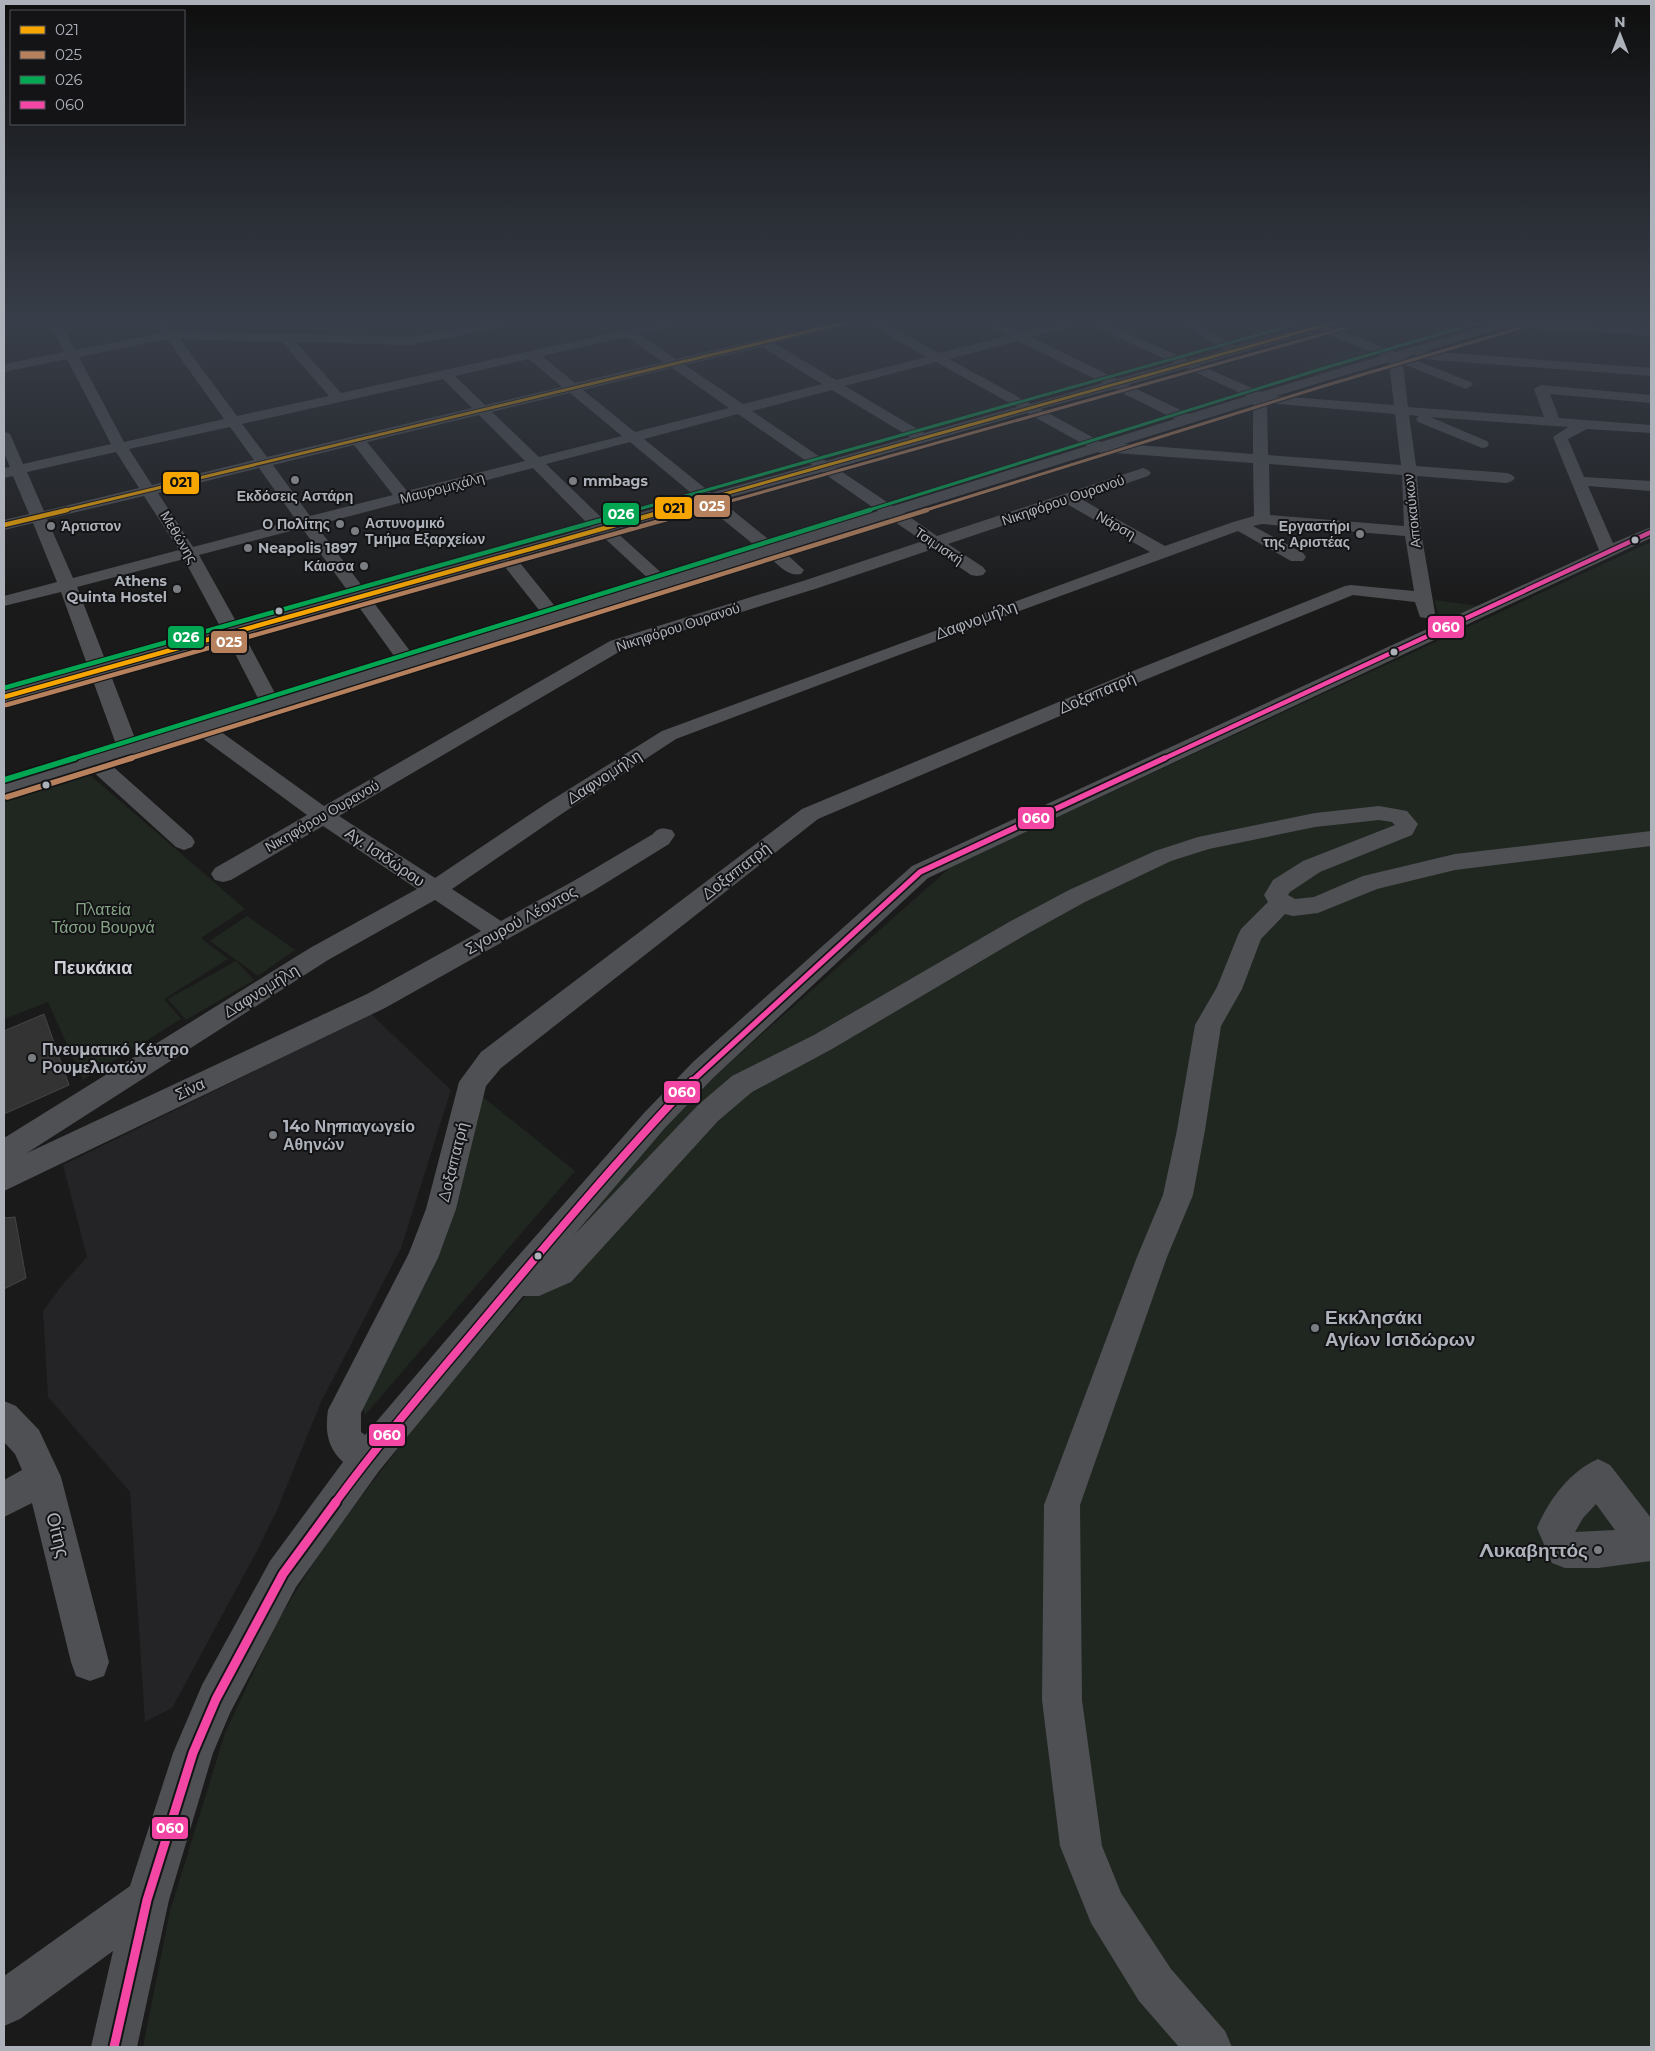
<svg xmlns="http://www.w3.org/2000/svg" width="1655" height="2051" viewBox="0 0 1655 2051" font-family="Montserrat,sans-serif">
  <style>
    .built { fill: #242426 }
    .green { fill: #202721 }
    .building { fill: #333334; stroke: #434446 }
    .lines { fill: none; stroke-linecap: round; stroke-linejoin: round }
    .minor { fill: #4f5053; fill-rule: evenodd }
    .bus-1-far1-casing { stroke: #141416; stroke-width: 5 }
    .bus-1-casing { stroke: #141416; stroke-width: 7 }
    .bus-2-far2-casing { stroke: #141416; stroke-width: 5 }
    .bus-2-far1-casing { stroke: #141416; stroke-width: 7 }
    .bus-2-casing { stroke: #141416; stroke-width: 9 }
    .bus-3-far2-casing { stroke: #141416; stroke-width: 5 }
    .bus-3-far1-casing { stroke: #141416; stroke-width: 7 }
    .bus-3-casing { stroke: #141416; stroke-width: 9 }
    .bus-4-far3-casing { stroke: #141416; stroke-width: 7 }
    .bus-4-far2-casing { stroke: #141416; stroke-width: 9 }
    .bus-4-far1-casing { stroke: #141416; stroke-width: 11 }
    .bus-4-casing { stroke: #141416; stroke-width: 13 }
    .bus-1-far1 { stroke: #f7a600; stroke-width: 3 }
    .bus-1 { stroke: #f7a600; stroke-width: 4.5 }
    .bus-2-far2 { stroke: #b6815c; stroke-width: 3 }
    .bus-2-far1 { stroke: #b6815c; stroke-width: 4.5 }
    .bus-2 { stroke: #b6815c; stroke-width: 5.5 }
    .bus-3-far2 { stroke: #00a651; stroke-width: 3 }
    .bus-3-far1 { stroke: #00a651; stroke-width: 4.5 }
    .bus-3 { stroke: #00a651; stroke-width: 5.5 }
    .bus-4-far3 { stroke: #f346a5; stroke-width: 4.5 }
    .bus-4-far2 { stroke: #f346a5; stroke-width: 5.5 }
    .bus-4-far1 { stroke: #f346a5; stroke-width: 8 }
    .bus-4 { stroke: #f346a5; stroke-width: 9 }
    .poi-dot { fill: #7a7d82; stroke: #141416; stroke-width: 2 }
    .bus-dot { fill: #adb2ba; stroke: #141416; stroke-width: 2 }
    .labels { text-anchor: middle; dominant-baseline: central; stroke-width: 4; stroke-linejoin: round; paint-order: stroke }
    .far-poi-label { font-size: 14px; font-weight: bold; fill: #adb2ba; stroke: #141416; text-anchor: start }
    .far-street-label { font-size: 14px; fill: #adb2ba; stroke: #141416 }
    .street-label { font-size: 16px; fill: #adb2ba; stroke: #141416 }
    .park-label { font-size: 16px; fill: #85a485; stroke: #141416 }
    .poi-label { font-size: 16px; font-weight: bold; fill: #adb2ba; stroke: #141416; text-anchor: start }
    .neighbourhood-label { font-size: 18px; font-weight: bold; fill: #cdd0d6; stroke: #141416 }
    .near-poi-label { font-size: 19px; font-weight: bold; fill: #adb2ba; stroke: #141416; text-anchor: start }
    .near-street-label { font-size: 19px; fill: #adb2ba; stroke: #141416 }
    .line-badge { stroke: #141416; stroke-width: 2 }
    .badge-label { font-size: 14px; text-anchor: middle; font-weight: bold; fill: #fff }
    .pale-badge-label { font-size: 14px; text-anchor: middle; font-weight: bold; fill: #111 }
  </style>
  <rect width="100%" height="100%" fill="#1a1a1a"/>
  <!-- built -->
  <polygon class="built" points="371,1014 451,1090 401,1248 321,1402 277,1510 257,1551 172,1708 145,1722 130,1492 48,1397 43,1311 63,1284 87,1257 63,1165"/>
  <!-- green -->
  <g class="green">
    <polygon points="262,320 506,320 416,338 275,337"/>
    <polygon points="1368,347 1387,355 1322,374 1304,367"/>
    <polygon points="1651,542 1651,2047 143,2047 170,1911 225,1733 276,1624 325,1544 424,1415 532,1288 650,1143 708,1082 952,866"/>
    <polygon points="1434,600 1479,606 1441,623"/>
    <polygon points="84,770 245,909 201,938 228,959 164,999 181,1019 83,1080 48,1002 4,1019 4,795"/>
    <polygon points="247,916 295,950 258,976 210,941"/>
    <polygon points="236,961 254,980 186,1020 168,999"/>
    <polygon points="478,1093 575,1171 365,1415 362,1404 432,1271 460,1177"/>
  </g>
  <!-- building -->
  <g class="building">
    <polygon points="44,1014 69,1085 4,1114 4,1031"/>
    <polygon points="15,1217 26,1278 4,1289 4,1218"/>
  </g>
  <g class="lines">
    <!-- minor -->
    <g class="minor">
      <path d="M 47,320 L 59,320 L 75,350 L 162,333 L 157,325 L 163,321 L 167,322 L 174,331 L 411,337 L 499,320 L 524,320 L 518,324 L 411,345 L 296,342 L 341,393 L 670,320 L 692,320 L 690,323 L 639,334 L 676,359 L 841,320 L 862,320 L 860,323 L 774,343 L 836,380 L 926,357 L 863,320 L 878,320 L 939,353 L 1007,336 L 979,320 L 995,320 L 1020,332 L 1069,320 L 1099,320 L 1188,360 L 1224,350 L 1175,320 L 1190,320 L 1236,346 L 1310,325 L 1312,322 L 1316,321 L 1349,320 L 1347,323 L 1332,327 L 1395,352 L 1495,323 L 1495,320 L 1524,320 L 1651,328 L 1651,336 L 1508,327 L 1425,351 L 1651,368 L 1651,376 L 1421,359 L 1416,358 L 1415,354 L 1407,357 L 1471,382 L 1473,385 L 1466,389 L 1403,364 L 1408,407 L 1544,417 L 1534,389 L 1541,385 L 1651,395 L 1651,403 L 1550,394 L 1559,418 L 1651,425 L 1651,433 L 1587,429 L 1568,439 L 1584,477 L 1651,481 L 1651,491 L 1588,486 L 1613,543 L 1651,527 L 1651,538 L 928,878 L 713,1078 L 664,1129 L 574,1235 L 698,1105 L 732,1076 L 814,1035 L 1009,922 L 1069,890 L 1155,851 L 1198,837 L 1315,813 L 1379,806 L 1407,811 L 1418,824 L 1412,835 L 1320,872 L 1290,892 L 1288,895 L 1295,899 L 1314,897 L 1363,876 L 1455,854 L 1651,831 L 1651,846 L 1455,870 L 1377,889 L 1318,913 L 1293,916 L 1285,914 L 1261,939 L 1242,989 L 1221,1026 L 1205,1130 L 1193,1195 L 1167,1257 L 1080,1505 L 1082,1700 L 1102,1846 L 1121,1893 L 1171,1969 L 1225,2031 L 1232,2047 L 1179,2047 L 1139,2001 L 1091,1923 L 1060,1846 L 1042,1700 L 1044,1505 L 1137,1257 L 1163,1195 L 1177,1130 L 1195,1025 L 1217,987 L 1238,935 L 1241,929 L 1268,902 L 1264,895 L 1273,880 L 1303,861 L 1395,825 L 1392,822 L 1379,820 L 1315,827 L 1209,849 L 1171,861 L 1085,902 L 1027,934 L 832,1049 L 752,1092 L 718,1121 L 571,1282 L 539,1296 L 523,1296 L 379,1471 L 296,1587 L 230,1713 L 213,1753 L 169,1900 L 137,2047 L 91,2047 L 113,1951 L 20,2019 L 4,2026 L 4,1976 L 130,1886 L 173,1753 L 202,1685 L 270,1561 L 343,1462 C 327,1448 325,1430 328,1410 L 409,1253 L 426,1209 L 459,1082 L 481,1052 L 802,809 L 1128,673 L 1345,586 L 1351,585 L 1414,591 L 1405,536 L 1262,524 L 1253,526 L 1303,553 L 1306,557 L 1303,561 L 1291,561 L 1238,531 L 899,655 L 676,739 L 563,813 L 452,889 L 501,921 L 577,879 L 653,834 C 658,827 664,828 672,830 L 675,835 L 669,844 L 593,891 L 385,1008 L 4,1191 L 4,1138 L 310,948 L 417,889 L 323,826 L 231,880 L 223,882 L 215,880 L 211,874 L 215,868 L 307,815 L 198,735 L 109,763 L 192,837 L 195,842 L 192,847 L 184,850 L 176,847 L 90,769 L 4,796 L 4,782 L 117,747 L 92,678 L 4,703 L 4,691 L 88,667 L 61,592 L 4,606 L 4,596 L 57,582 L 33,523 L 4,530 L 4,520 L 29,514 L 13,476 L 4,478 L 4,468 L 10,467 L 4,453 L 4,432 L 9,433 L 11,436 L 23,464 L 111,444 L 67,359 L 4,372 L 4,364 L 64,352 ZM 1086,323 L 1174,363 L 1117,379 L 1031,337 ZM 1319,331 L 1382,356 L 1261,392 L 1199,365 ZM 627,337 L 663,362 L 575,383 L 542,356 ZM 167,339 L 224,419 L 124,442 L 79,357 ZM 180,339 L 282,342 L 329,396 L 237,416 ZM 1018,341 L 1103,383 L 1031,404 L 949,359 ZM 762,347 L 822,384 L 743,404 L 685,365 ZM 529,359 L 562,387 L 485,405 L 455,376 ZM 936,362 L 1017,407 L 924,433 L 845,386 ZM 1389,362 L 1394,405 L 1276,396 ZM 672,368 L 729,408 L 635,432 L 583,390 ZM 1186,368 L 1247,396 L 1189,414 L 1128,385 ZM 443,379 L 472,408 L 267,457 L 242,424 ZM 1114,389 L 1175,419 L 1101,442 L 1041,409 ZM 832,390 L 910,437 L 826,461 L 752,411 ZM 570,393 L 622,436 L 539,457 L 492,412 ZM 1267,403 L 1395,414 L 1401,465 L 1268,455 ZM 1253,404 L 1253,454 L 1124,444 ZM 1027,413 L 1087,446 L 893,506 L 836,468 ZM 738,414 L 812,465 L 711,493 L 644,439 ZM 479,415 L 525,461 L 407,491 L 367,442 ZM 1409,415 L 1419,416 L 1416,419 L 1418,422 L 1482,448 L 1487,447 L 1489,444 L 1487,441 L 1430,417 L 1568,427 L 1553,437 L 1599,550 L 912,866 L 693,1062 L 644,1113 L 504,1272 L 365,1435 L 361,1432 L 361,1413 L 438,1258 L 456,1209 L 486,1086 L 501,1068 L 818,819 L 1142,681 L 1353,595 L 1415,602 L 1420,617 L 1426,618 L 1432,617 L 1435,613 L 1421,532 L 1417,476 L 1507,483 L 1512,481 L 1515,478 L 1512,475 L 1507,473 L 1416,466 ZM 230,427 L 254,460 L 152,485 L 129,449 ZM 630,442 L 696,497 L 606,522 L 546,464 ZM 354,445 L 393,495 L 310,516 L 273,465 ZM 116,452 L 139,488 L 44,511 L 27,472 ZM 1098,452 L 1108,456 L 1115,453 L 1253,463 L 1254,516 L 1233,522 L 1165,546 L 1081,499 L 1148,476 L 1151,473 L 1148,470 L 1143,468 L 937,536 L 904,513 ZM 1269,464 L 1402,475 L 1404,526 L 1270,515 ZM 259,468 L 296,520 L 193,547 L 158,493 ZM 533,468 L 591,527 L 365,590 L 316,525 ZM 822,472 L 878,511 L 773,543 L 720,500 ZM 144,496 L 179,550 L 73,578 L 47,519 ZM 1067,504 L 1150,552 L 662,731 L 547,803 L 435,878 L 339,816 L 624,649 L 818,588 L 933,549 L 971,575 L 977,576 L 983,575 L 986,571 L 983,567 L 948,544 ZM 705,505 L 758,548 L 666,577 L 614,530 ZM 889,518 L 923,541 L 806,580 L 610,641 L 324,806 L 217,729 L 768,556 C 778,564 787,577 801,574 L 804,570 L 783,551 ZM 302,528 L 350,594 L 238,625 L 199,555 ZM 600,534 L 651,581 L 558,610 L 516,558 ZM 184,559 L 222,630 L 106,662 L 77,587 ZM 501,562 L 543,615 L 413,655 L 371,599 ZM 356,603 L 397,660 L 277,697 L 244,635 ZM 228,640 L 260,702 L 136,741 L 110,673 ZM 435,900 L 481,931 L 367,994 L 27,1153 L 328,960 Z"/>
      <polygon points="4,1401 16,1406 39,1430 61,1477 109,1662 104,1676 90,1681 76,1676 71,1662 32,1503 4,1517 4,1480 22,1470 15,1454 4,1442"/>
      <path d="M 1598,1459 L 1610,1465 L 1651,1518 L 1651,1561 L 1598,1568 L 1565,1568 L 1552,1563 L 1537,1528 C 1548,1501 1570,1471 1598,1459 ZM 1596,1504 L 1615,1530 L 1575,1532 L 1583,1518 Z"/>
    </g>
    <defs>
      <g id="bus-1-far1">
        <polyline points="62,511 856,320"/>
        <polyline points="664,511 1343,320"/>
      </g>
      <g id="bus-1">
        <polyline points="4,525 67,510"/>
        <polyline points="4,697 669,510"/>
      </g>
      <g id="bus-2-far2">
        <polyline points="695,511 1345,328"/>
        <polyline points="923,511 1327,385 1520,328"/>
      </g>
      <g id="bus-2-far1">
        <polyline points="6,705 699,510"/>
        <polyline points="128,759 927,510"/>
      </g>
      <polyline id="bus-2" points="7,797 132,758"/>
      <g id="bus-3-far2">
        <polyline points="632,511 1311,320"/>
        <polyline points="866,511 1321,369 1487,320"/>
      </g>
      <g id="bus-3-far1">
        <polyline points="4,688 637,510"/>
        <polyline points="71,759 870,510"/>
      </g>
      <polyline id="bus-3" points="4,780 75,758"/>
      <polyline id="bus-4-far3" points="1163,759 1651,532"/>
      <polyline id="bus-4-far2" points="691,1082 920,872 1165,758"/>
      <path id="bus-4-far1" d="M 335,1503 C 382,1439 434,1379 485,1318 C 552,1238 620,1157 692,1081"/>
      <polyline id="bus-4" points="114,2047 147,1900 193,1753 216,1699 283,1574 336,1502"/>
    </defs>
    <!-- bus-1-far1 casing -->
    <use href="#bus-1-far1" class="bus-1-far1-casing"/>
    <!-- bus-1 casing -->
    <use href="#bus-1" class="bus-1-casing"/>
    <!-- bus-2-far2 casing -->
    <use href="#bus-2-far2" class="bus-2-far2-casing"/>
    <!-- bus-2-far1 casing -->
    <use href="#bus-2-far1" class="bus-2-far1-casing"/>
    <!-- bus-2 casing -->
    <use href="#bus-2" class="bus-2-casing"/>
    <!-- bus-3-far2 casing -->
    <use href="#bus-3-far2" class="bus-3-far2-casing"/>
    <!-- bus-3-far1 casing -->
    <use href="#bus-3-far1" class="bus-3-far1-casing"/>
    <!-- bus-3 casing -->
    <use href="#bus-3" class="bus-3-casing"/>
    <!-- bus-4-far3 casing -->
    <use href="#bus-4-far3" class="bus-4-far3-casing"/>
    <!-- bus-4-far2 casing -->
    <use href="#bus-4-far2" class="bus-4-far2-casing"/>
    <!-- bus-4-far1 casing -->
    <use href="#bus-4-far1" class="bus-4-far1-casing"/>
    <!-- bus-4 casing -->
    <use href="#bus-4" class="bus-4-casing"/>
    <!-- bus-1-far1 -->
    <use href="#bus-1-far1" class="bus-1-far1"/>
    <!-- bus-1 -->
    <use href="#bus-1" class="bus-1"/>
    <!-- bus-2-far2 -->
    <use href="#bus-2-far2" class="bus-2-far2"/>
    <!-- bus-2-far1 -->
    <use href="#bus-2-far1" class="bus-2-far1"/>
    <!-- bus-2 -->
    <use href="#bus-2" class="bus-2"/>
    <!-- bus-3-far2 -->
    <use href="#bus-3-far2" class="bus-3-far2"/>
    <!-- bus-3-far1 -->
    <use href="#bus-3-far1" class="bus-3-far1"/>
    <!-- bus-3 -->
    <use href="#bus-3" class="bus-3"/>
    <!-- bus-4-far3 -->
    <use href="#bus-4-far3" class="bus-4-far3"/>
    <!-- bus-4-far2 -->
    <use href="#bus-4-far2" class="bus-4-far2"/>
    <!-- bus-4-far1 -->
    <use href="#bus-4-far1" class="bus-4-far1"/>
    <!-- bus-4 -->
    <use href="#bus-4" class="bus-4"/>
  </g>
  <!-- sky -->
  <linearGradient id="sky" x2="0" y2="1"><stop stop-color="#0e0e0e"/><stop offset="0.53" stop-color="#383e49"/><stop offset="1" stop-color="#383e49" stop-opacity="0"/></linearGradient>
  <rect width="1655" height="607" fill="url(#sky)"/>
  <!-- markers -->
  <g class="poi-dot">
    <circle cx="295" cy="480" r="5"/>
    <circle cx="573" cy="481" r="5"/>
    <circle cx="340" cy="524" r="5"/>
    <circle cx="51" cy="526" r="5"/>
    <circle cx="355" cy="531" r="5"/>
    <circle cx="1360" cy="534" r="5"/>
    <circle cx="248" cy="548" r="5"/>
    <circle cx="364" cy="566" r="5"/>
    <circle cx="177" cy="589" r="5"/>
    <circle cx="32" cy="1058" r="5"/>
    <circle cx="273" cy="1135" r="5"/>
    <circle cx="1315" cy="1328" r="5"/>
    <circle cx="1598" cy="1550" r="5"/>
  </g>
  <g class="bus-dot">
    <circle cx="1635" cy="540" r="4.5"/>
    <circle cx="279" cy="611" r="4.5"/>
    <circle cx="1394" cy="652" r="4.5"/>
    <circle cx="46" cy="785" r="4.5"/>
    <circle cx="538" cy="1256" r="4.5"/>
  </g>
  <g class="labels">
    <!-- far-poi labels -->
    <g class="far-poi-label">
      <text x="583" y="481">mmbags</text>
      <text x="295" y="496" text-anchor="middle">Εκδόσεις Αστάρη</text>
      <text x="365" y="523">Αστυνομικό<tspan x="365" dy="16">Τμήμα Εξαρχείων</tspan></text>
      <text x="330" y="524" text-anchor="end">Ο Πολίτης</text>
      <text x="61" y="526">Άρτιστον</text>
      <text x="1350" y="526" text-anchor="end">Εργαστήρι<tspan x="1350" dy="16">της Αριστέας</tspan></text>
      <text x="258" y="548">Neapolis 1897</text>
      <text x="354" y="566" text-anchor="end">Κάισσα</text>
      <text x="167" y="581" text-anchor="end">Athens<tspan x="167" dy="16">Quinta Hostel</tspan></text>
    </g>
    <!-- far-street labels -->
    <g class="far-street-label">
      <text transform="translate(442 488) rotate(-15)">Μαυρομιχάλη</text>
      <text transform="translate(1063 500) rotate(-19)">Νικηφόρου Ουρανού</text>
      <text transform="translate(1412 511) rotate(-96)">Αποκαύκων</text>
      <text transform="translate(1116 525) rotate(30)">Νάρση</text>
      <text transform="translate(179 537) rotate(59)">Μεθώνης</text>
      <text transform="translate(939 546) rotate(34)">Τσιμισκή</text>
      <text transform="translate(678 627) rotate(-18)">Νικηφόρου Ουρανού</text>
      <text transform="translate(322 816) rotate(-30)">Νικηφόρου Ουρανού</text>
    </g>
    <!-- street labels -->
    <g class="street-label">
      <text transform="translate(976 620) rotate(-20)">Δαφνομήλη</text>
      <text transform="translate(1097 693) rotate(-23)">Δοξαπατρή</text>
      <text transform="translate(604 777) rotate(-33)">Δαφνομήλη</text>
      <text transform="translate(385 857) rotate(34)">Αγ. Ισιδώρου</text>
      <text transform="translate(736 871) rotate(-38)">Δοξαπατρή</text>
      <text transform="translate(521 920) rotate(-29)">Σγουρού Λέοντος</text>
      <text transform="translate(261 991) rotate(-32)">Δαφνομήλη</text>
      <text transform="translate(190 1089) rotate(-25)">Σίνα</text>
      <text transform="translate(453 1162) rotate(-76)">Δοξαπατρή</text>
    </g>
    <!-- park labels -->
    <g class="park-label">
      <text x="103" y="909">Πλατεία<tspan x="103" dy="18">Τάσου Βουρνά</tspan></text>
    </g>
    <!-- poi labels -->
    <g class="poi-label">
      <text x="42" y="1049">Πνευματικό Κέντρο<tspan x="42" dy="18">Ρουμελιωτών</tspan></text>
      <text x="283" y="1126">14ο Νηπιαγωγείο<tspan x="283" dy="18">Αθηνών</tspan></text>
    </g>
    <!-- neighbourhood labels -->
    <g class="neighbourhood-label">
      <text x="93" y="968">Πευκάκια</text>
    </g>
    <!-- near-poi labels -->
    <g class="near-poi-label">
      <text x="1325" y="1317">Εκκλησάκι<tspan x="1325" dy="22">Αγίων Ισιδώρων</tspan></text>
      <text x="1588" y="1550" text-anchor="end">Λυκαβηττός</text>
    </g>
    <!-- near-street labels -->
    <g class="near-street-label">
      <text transform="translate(58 1535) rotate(76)">Οίτης</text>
    </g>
  </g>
  <g class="line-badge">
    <rect x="162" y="471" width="38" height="24" rx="5" fill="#f7a600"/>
    <rect x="693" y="494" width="38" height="24" rx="5" fill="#b6815c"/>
    <rect x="654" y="496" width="39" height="24" rx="5" fill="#f7a600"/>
    <rect x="602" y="502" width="38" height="24" rx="5" fill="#00a651"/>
    <rect x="1427" y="615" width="38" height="24" rx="5" fill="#f346a5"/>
    <rect x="167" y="625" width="38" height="24" rx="5" fill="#00a651"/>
    <rect x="210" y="630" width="38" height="24" rx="5" fill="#b6815c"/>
    <rect x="1017" y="806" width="38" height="24" rx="5" fill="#f346a5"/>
    <rect x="663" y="1080" width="38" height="24" rx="5" fill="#f346a5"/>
    <rect x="368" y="1423" width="38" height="24" rx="5" fill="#f346a5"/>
    <rect x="151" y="1816" width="38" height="24" rx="5" fill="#f346a5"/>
  </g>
  <g class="badge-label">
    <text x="712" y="511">025</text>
    <text x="621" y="519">026</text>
    <text x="1446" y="632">060</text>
    <text x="186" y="642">026</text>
    <text x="229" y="647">025</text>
    <text x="1036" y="823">060</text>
    <text x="682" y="1097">060</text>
    <text x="387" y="1440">060</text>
    <text x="170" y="1833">060</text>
  </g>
  <g class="pale-badge-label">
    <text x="181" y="487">021</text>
    <text x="674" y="513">021</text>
  </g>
  <!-- border -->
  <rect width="1655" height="2051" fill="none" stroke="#adb2ba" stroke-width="10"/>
  <!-- legend -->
  <rect x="10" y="10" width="175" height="115" fill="#141416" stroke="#515358"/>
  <rect x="20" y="26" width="25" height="8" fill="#f7a600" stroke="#515358"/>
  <text x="55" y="35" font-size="15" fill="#adb2ba">021</text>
  <rect x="20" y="51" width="25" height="8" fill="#b6815c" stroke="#515358"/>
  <text x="55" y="60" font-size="15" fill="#adb2ba">025</text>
  <rect x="20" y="76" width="25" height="8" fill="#00a651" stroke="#515358"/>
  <text x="55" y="85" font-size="15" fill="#adb2ba">026</text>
  <rect x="20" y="101" width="25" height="8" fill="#f346a5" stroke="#515358"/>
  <text x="55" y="110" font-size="15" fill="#adb2ba">060</text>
  <!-- north arrow -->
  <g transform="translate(1620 35)" stroke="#141416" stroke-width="4" paint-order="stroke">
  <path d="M0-4L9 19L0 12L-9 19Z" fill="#adb2ba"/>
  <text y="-8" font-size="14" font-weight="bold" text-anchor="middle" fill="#adb2ba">N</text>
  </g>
</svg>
